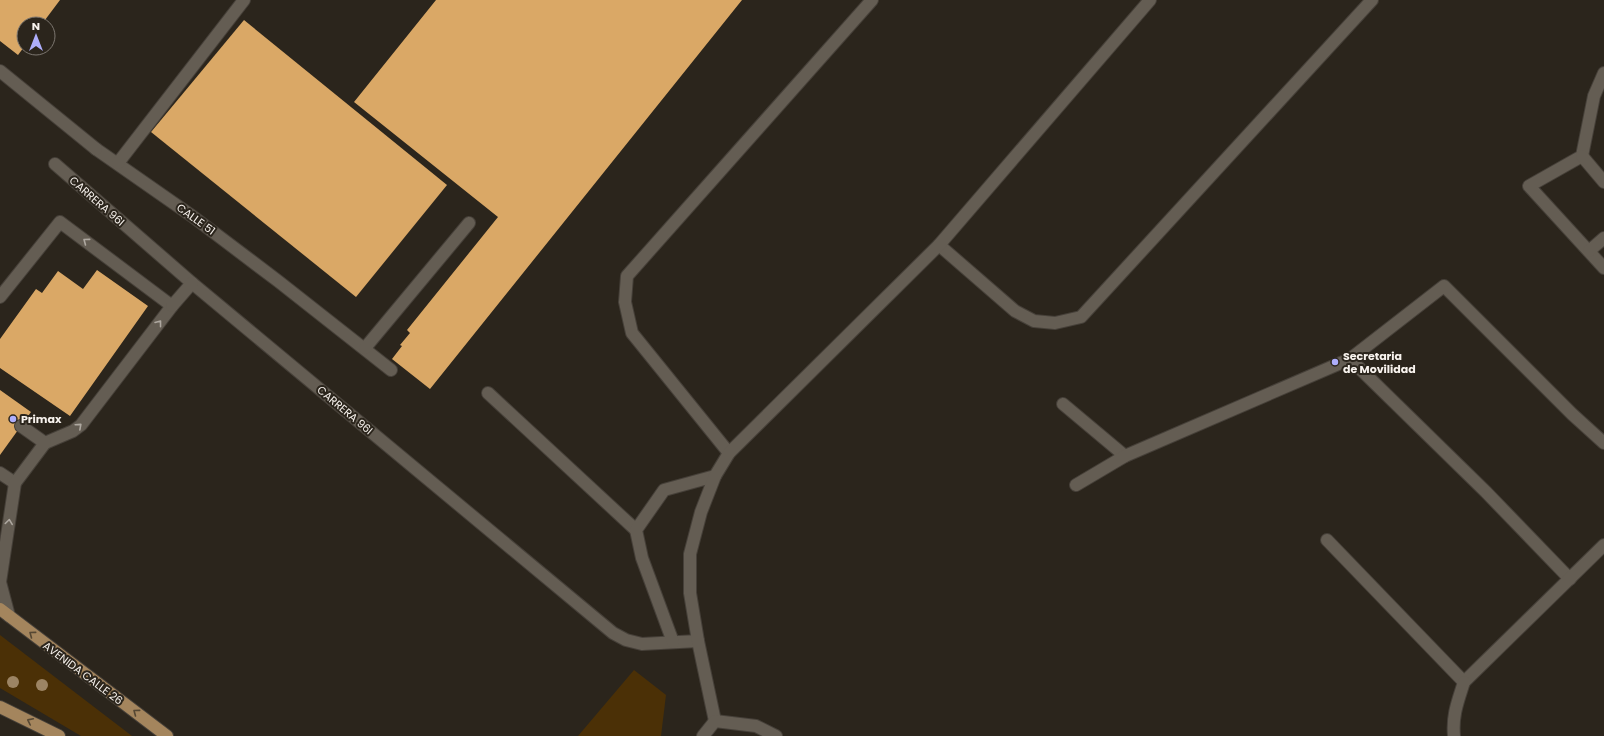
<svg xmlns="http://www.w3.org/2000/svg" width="1604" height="736" viewBox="0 0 1604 736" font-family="Poppins,sans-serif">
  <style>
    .green { fill: #4b3006 }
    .building { fill: #daa866 }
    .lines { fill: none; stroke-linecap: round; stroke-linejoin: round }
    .lane-casing { stroke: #464039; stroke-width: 14 }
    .street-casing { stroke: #464039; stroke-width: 14 }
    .primary-casing { stroke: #464039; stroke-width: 14 }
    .lane { stroke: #645d53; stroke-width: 12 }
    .street { stroke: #645d53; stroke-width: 12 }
    .primary { stroke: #a4855d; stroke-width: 12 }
    .tree { fill: #9c8464 }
    .oneway { stroke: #aea8a0 }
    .oneway2 { stroke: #554733 }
    .poi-dot { fill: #aeaefb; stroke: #2b251c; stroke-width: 1.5 }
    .labels { text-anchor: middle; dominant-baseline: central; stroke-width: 4; stroke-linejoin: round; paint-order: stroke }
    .street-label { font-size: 11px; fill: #f8f3ee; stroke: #2b251c }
    .poi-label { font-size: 11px; font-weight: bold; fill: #f8f3ee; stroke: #2b251c; text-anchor: start }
  </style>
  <rect width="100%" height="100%" fill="#2b251c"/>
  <!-- green -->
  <g class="green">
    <polygon points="0,635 132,736 81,736 0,688"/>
    <polygon points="634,670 666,695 661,736 578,736"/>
  </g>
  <!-- building -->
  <g class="building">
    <polygon points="0,0 60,0 42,24 24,24 24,47 18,55 0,41"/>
    <polygon points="436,0 742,0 430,389 392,359 402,346 400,345 410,333 407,330 498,217 354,102"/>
    <polygon points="244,20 447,185 356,297 151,132"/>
    <polygon points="97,270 148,306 70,416 0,368 0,339 36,289 42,293 58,271 83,289"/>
    <polygon points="0,390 31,412 0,455"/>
  </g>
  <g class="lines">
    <defs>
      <g id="lane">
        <polyline points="1604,73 1594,96 1582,156 1529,186 1604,268"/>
        <polyline points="96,149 192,216 278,281 391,370"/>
        <polyline points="1582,156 1604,182"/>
        <polyline points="118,163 244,0"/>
        <polyline points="55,164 192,283 613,633 626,640 642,644 698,641"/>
        <polyline points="939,245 1015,311 1034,321 1055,323 1081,317 1372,0"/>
        <polyline points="1589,251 1604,238"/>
        <polyline points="0,297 60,222 172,306 81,425 73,431 45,443"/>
        <polyline points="172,306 192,283"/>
        <polyline points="365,348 469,223"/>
        <polyline points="1350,359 1444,286 1572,414 1604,443"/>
        <polyline points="488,393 636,530"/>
        <polyline points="1063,404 1125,456"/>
        <polyline points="729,453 632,333 625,302 627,276 872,0"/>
        <polyline points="0,473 15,483"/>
        <polyline points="1076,485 1125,456 1350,359 1486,492 1570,579"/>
        <polyline points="1327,540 1464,682 1604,545"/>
        <polyline points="9,616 0,582 15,483 45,443 21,426"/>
        <polyline points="673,642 642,558 636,530 664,490 715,476"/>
        <polyline points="715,721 698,641 690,593 690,554 701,512 715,476 729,453 939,245 1150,0"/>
        <polyline points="703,736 715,721 756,726 776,736"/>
        <path d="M 1454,736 C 1452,715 1458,701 1464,682"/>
      </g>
      <polyline id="street" points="0,71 96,149"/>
      <g id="primary">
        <polyline points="0,609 167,736"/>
        <polyline points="0,707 59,736"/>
      </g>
    </defs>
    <!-- lane casing -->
    <use href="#lane" class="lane-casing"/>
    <!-- street casing -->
    <use href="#street" class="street-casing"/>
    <!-- primary casing -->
    <use href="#primary" class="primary-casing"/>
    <!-- lane -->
    <use href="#lane" class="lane"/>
    <!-- street -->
    <use href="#street" class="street"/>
    <!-- primary -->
    <use href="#primary" class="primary"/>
  </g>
  <!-- trees -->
  <g class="tree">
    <circle cx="13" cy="682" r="6"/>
    <circle cx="42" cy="685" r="6"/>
  </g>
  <!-- one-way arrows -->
  <defs><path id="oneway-chevron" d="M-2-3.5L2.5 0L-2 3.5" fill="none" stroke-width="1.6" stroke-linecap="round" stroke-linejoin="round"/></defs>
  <g class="oneway">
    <use href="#oneway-chevron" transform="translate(86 241) rotate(-143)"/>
    <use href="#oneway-chevron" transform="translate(159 323) rotate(-52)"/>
    <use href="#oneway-chevron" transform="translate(79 426) rotate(-42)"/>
    <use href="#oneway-chevron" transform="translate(9 522) rotate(-82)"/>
  </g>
  <g class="oneway2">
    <use href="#oneway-chevron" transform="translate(32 634) rotate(-143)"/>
    <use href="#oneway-chevron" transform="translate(136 712) rotate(-143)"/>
    <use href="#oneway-chevron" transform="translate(30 721) rotate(-154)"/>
  </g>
  <!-- markers -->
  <g class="poi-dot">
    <circle cx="1335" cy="362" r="4"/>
    <circle cx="13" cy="419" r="4"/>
  </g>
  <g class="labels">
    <!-- street labels -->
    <g class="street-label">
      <text transform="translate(97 201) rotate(41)">CARRERA 96I</text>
      <text transform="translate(196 219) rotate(36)">CALLE 51</text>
      <text transform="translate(345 410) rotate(40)">CARRERA 96I</text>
      <text transform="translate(83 673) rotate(37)">AVENIDA CALLE 26</text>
    </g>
    <!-- poi labels -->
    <g class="poi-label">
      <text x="1343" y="356">Secretaria<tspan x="1343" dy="13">de Movilidad</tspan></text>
      <text x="21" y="419">Primax</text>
    </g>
  </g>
  <!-- north arrow -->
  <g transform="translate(36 36)"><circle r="19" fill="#2b251c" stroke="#7d7770"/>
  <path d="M0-3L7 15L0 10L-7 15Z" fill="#aeaefb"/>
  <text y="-6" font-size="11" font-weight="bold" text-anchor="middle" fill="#f8f3ee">N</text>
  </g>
</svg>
